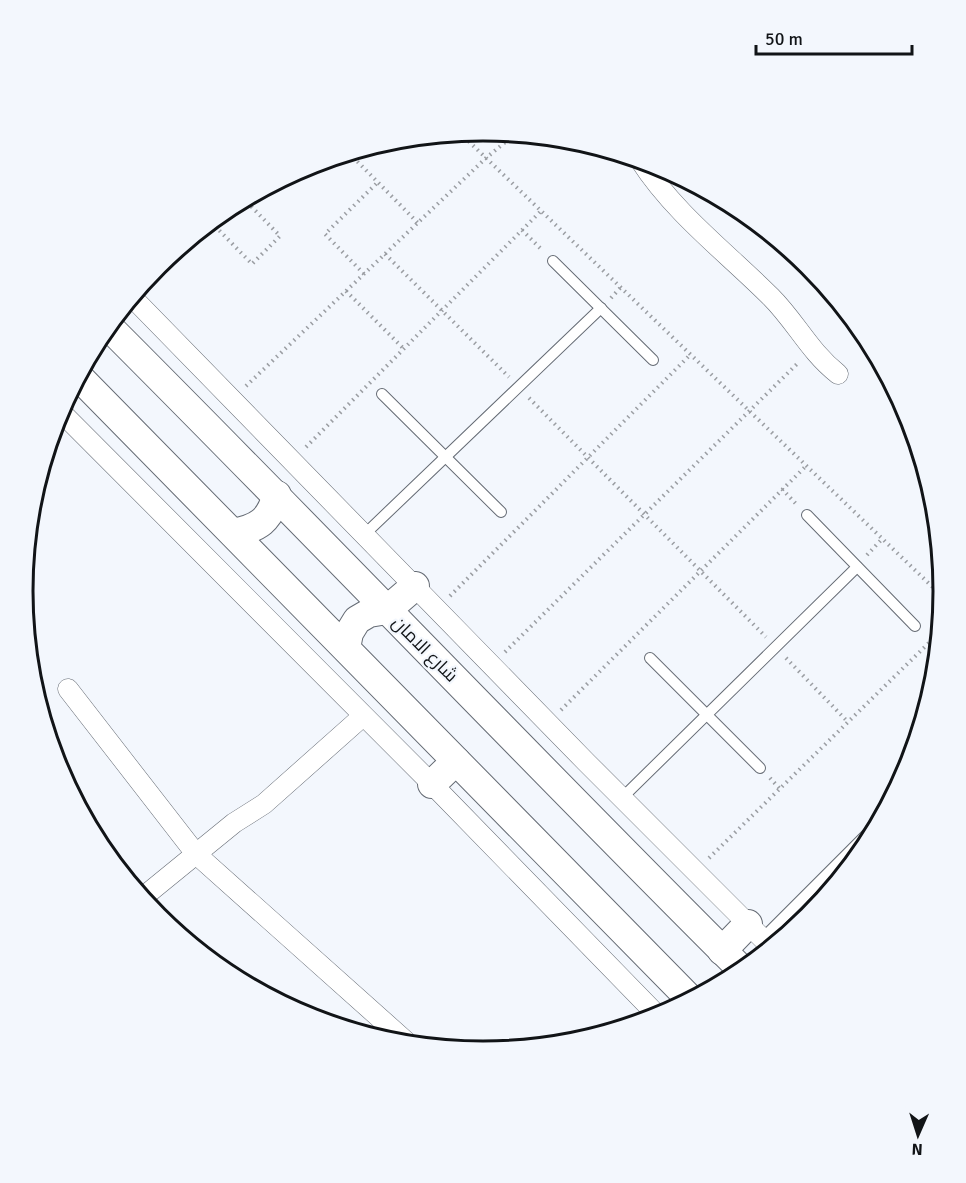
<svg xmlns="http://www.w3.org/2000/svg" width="966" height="1183" viewBox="0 0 966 1183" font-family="Signika,Cairo,sans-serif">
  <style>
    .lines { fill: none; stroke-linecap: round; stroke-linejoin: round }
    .lane-casing { stroke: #656b74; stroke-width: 12 }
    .street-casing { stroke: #656b74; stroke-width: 21 }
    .secondary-casing { stroke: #656b74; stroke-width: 30 }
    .path { stroke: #9b9ea3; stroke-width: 4; stroke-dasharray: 1.5 4.5; stroke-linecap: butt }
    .lane { stroke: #fff; stroke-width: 10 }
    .street { stroke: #fff; stroke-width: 20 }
    .secondary { stroke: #fff; stroke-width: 28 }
    .labels { text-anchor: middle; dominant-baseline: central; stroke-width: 4.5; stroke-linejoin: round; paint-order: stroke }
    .street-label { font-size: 18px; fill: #111417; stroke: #f3f7fd }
    .rim { fill: none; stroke: #111417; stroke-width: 3 }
  </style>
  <rect width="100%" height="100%" fill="#f3f7fd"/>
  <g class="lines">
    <defs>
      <g id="lane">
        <polyline points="553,261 653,360"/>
        <polyline points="132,297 192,237"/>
        <polyline points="382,394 501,512"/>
        <polyline points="807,515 915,626"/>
        <polyline points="365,534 601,308"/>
        <polyline points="650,658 760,768"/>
        <polyline points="622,798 857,567"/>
        <polyline points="762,939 880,821"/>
      </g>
      <g id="street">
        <path d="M 640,160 C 674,213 727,253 771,297 C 796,322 809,351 838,374"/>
        <polyline points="132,297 586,762 772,948"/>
        <polyline points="60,411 432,784 659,1017"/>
        <polyline points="68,689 196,854 410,1045"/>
        <polyline points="142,898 234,823 264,804 363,716"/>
      </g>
      <g id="secondary">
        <path d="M 108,326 C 321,539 529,758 743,971"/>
        <polyline points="78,376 691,1000"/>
        <path d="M 233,533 C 259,528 269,521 277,495"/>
        <polyline points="346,648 349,633 357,620 369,613 387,610 415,586"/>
        <polyline points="432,784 456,761"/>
        <polyline points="722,951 748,924"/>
      </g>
    </defs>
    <!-- lane casing -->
    <use href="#lane" class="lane-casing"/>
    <!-- street casing -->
    <use href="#street" class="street-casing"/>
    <!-- secondary casing -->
    <use href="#secondary" class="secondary-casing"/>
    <!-- path -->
    <g class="path">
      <polyline points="460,133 943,597"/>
      <polyline points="349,153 418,223"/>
      <polyline points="211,222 252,264 280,236 244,199"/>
      <polyline points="522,230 543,251"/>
      <polyline points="385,254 509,377"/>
      <polyline points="364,274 325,234 378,182"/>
      <polyline points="346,291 404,349"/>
      <polyline points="611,298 621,287"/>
      <polyline points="246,386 486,158 515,134"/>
      <polyline points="529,398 766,637"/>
      <polyline points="306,447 541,211"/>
      <polyline points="782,489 798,506"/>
      <polyline points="867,555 882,539"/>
      <polyline points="450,596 690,355"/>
      <polyline points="505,652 799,362"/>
      <polyline points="786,658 848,722"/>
      <polyline points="561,710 806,466"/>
      <polyline points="770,778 780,789"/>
      <polyline points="709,858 939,633"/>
    </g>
    <!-- lane -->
    <use href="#lane" class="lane"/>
    <!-- street -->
    <use href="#street" class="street"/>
    <!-- secondary -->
    <use href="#secondary" class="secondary"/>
  </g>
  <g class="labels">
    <!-- street labels -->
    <g class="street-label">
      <text transform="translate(425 649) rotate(45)">شارع الامان</text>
    </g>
  </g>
  <!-- crop -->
  <path d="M0 0H966V1183H0ZM33 591a450 450 0 1 1 900 0a450 450 0 1 1-900 0Z" fill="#f3f7fd" fill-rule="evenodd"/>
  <path class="rim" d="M33 591a450 450 0 1 1 900 0a450 450 0 1 1-900 0Z"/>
  <!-- north arrow -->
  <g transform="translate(918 1135) rotate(183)" stroke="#f3f7fd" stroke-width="4.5" paint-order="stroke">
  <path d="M0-4.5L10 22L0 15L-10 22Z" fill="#111417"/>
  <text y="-9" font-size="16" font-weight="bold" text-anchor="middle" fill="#111417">N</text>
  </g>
  <!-- scale -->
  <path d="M756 45v9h156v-9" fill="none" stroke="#111417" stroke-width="3"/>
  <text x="765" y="45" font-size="18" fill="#111417" stroke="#f3f7fd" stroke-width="4.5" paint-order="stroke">50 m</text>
</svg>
